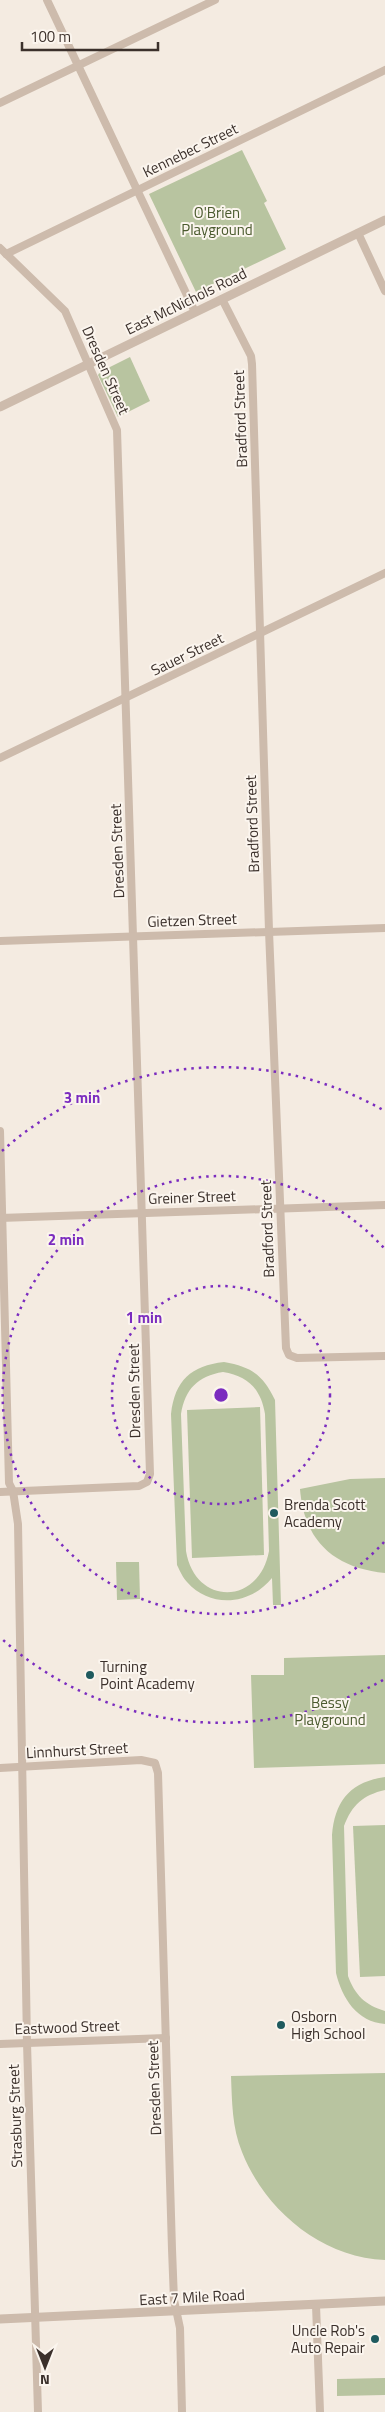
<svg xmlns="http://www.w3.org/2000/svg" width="385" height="2412" viewBox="0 0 385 2412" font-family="'Titillium Web',sans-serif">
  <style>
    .green { fill: #b8c4a0; fill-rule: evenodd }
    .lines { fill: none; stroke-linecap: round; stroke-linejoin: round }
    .minor { stroke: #cdbbac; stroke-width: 8 }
    .tertiary { stroke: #cdbbac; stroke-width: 9 }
    .ring { fill: none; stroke: #7b2cbf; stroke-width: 2.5; stroke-dasharray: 2.5 5 }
    .poi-dot { fill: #1f5a5e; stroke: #fbf5ee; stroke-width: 2 }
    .labels { text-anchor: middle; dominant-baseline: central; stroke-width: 4; stroke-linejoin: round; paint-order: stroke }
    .street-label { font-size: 15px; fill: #3b302b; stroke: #fbf5ee }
    .park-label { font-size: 15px; fill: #4a5a2e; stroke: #fbf5ee }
    .poi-label { font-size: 15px; fill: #3b302b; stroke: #fbf5ee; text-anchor: start }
    .centre { fill: #7b2cbf; stroke: #fbf5ee; stroke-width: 2.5 }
    .ring-label { font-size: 15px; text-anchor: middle; font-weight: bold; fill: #7b2cbf; stroke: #fbf5ee; stroke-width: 4; stroke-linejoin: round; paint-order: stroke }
  </style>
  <rect width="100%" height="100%" fill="#f4ebe1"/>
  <!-- green -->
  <g class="green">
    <polygon points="242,150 267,201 264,203 286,249 196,292 149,194"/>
    <polygon points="130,357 150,401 118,417 98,375 100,372"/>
    <path d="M 224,1362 C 252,1367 263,1375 275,1400 L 281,1605 L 273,1605 L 272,1578 C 250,1605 211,1609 187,1582 C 183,1578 180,1571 177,1565 L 171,1414 C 175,1380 191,1366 224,1362 ZM 223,1372 C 248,1376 261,1389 265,1414 L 269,1551 C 259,1606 195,1606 186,1551 L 181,1414 C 185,1389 198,1376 223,1372 Z"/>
    <polygon points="260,1407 264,1555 192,1558 187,1410"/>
    <path d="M 385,1478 L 385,1573 C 334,1568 304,1541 300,1489 L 350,1479 Z"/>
    <polygon points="116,1562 139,1562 140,1599 117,1600"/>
    <polygon points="385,1655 385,1764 254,1768 251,1675 284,1675 284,1658"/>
    <path d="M 385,1777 L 385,1790 C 363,1795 352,1805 344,1826 L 348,1976 C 355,1995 365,2005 385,2011 L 385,2024 C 357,2022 342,1998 336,1973 L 332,1835 C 335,1801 350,1782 385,1777 Z"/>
    <polygon points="385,1825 385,1976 360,1977 353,1826"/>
    <path d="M 385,2073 L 385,2260 C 321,2257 265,2210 242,2152 C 232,2128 232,2101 231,2076 Z"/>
    <polygon points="385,2378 385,2395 337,2396 337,2379"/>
  </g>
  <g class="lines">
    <!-- minor -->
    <g class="minor">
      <polyline points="47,0 195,312"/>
      <polyline points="0,103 215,0"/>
      <polyline points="358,233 385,291"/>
      <polyline points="0,248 65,311 117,430 150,1474 147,1482 139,1486 0,1492"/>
      <polyline points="6,254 385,70"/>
      <polyline points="222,299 251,356 252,364 269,931 286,1348 289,1355 297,1358 385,1356"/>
      <polyline points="0,758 385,573"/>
      <polyline points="0,941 385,928"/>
      <polyline points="0,1131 9,1483 13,1491 18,1524 27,2043 38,2412"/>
      <polyline points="0,1218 385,1205"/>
      <polyline points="0,1768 141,1760 155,1763 158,1773 172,2249 174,2300 180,2328 182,2412"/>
      <polyline points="0,2044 166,2038"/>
      <polyline points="316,2305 320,2412"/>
    </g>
    <!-- tertiary -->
    <g class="tertiary">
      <polyline points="0,407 385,220"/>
      <polyline points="0,2319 385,2301"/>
    </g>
  </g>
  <!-- distance rings -->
  <g class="ring">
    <circle cx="221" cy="1395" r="109"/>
    <path d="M384 1542A219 219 0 1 1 384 1248"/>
    <path d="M383 1680A328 328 0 0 1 2 1639M2 1151A328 328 0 0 1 383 1110"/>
  </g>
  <!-- markers -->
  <g class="poi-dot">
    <circle cx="274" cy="1513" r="5"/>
    <circle cx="90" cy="1675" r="5"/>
    <circle cx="281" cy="2025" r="5"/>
    <circle cx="375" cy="2339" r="5"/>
  </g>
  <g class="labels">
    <!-- street labels -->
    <g class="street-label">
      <text transform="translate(190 150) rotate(-26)">Kennebec Street</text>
      <text transform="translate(186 301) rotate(-26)">East McNichols Road</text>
      <text transform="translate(106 370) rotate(66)">Dresden Street</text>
      <text transform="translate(240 419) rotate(-92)">Bradford Street</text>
      <text transform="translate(187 654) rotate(-26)">Sauer Street</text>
      <text transform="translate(252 824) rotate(-92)">Bradford Street</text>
      <text transform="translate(117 851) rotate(-92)">Dresden Street</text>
      <text transform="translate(192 920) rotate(-2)">Gietzen Street</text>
      <text transform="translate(192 1197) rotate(-2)">Greiner Street</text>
      <text transform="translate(267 1229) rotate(-92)">Bradford Street</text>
      <text transform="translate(134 1391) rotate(-91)">Dresden Street</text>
      <text transform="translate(77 1750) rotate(-3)">Linnhurst Street</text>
      <text transform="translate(67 2027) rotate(-2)">Eastwood Street</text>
      <text transform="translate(154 2088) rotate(-92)">Dresden Street</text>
      <text transform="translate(15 2116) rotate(-92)">Strasburg Street</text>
      <text transform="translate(192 2297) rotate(-3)">East 7 Mile Road</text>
    </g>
    <!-- park labels -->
    <g class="park-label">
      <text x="217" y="212">O'Brien<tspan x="217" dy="17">Playground</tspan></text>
      <text x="330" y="1702">Bessy<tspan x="330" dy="17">Playground</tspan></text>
    </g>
    <!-- poi labels -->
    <g class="poi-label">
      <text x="284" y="1504">Brenda Scott<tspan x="284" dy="17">Academy</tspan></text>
      <text x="100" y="1666">Turning<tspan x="100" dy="17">Point Academy</tspan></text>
      <text x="291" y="2016">Osborn<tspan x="291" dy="17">High School</tspan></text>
      <text x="365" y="2330" text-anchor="end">Uncle Rob's<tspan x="365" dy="17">Auto Repair</tspan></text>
    </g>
  </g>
  <circle cx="221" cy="1395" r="8" class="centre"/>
  <g class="ring-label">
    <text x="82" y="1103">3 min</text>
    <text x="66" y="1245">2 min</text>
    <text x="144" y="1323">1 min</text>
  </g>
  <!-- north arrow -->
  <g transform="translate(45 2367) rotate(180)" stroke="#fbf5ee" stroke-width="4" paint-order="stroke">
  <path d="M0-4L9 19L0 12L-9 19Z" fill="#3b302b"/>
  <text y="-8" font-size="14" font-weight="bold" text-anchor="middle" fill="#3b302b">N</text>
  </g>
  <!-- scale -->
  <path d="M22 42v8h136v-8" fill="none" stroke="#3b302b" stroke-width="2.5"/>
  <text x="30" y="42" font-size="15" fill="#3b302b" stroke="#fbf5ee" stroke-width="4" paint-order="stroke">100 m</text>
</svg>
